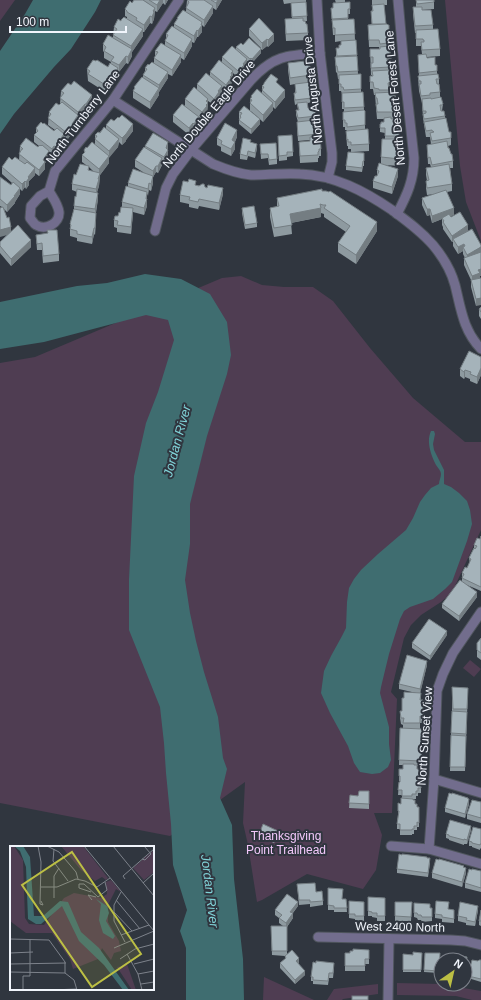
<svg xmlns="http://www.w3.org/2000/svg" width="481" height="1000" viewBox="0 0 481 1000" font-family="Arial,sans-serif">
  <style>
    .green { fill: #4f3d52 }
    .water { fill: #3f6d70 }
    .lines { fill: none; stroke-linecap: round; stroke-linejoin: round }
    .minor-casing { stroke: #4f555d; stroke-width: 11 }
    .minor { stroke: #726d8d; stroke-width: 9 }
    .wall { fill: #8e9aa0; fill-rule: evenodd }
    .shaded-wall { fill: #747d82 }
    .building { fill: #a5b3ba; stroke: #747d82 }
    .labels { text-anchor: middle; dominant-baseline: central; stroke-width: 4; stroke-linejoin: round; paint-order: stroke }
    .street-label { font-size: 12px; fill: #f1f5fc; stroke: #30363f }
    .park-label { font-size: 12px; fill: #f2c8fa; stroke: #30363f }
    .water-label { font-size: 13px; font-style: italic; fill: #80d3d8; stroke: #30363f }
    .inset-road { fill: none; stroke: #7d828b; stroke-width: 1 }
    .view { fill: #bcbf44; fill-opacity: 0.15; stroke: #bcbf44; stroke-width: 2 }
    .inset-edge { fill: none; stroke: #f1f5fc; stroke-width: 2 }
  </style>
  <rect width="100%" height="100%" fill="#30363f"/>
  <!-- green -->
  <g class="green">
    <polygon points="0,0 15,0 0,21"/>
    <polygon points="445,0 481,0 481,241 466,202 460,166"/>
    <polygon points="241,276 262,285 284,287 313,287 333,301 370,348 413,398 465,442 481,442 481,530 455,586 449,595 441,602 421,615 411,625 404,638 391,692 397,699 392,813 374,813 382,835 376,870 363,889 307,874 262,900 257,902 248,845 243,823 245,782 170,836 0,803 0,363 35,357 222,278"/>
    <polygon points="470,660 481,669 474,677 463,668"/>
    <polygon points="264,977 314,1000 263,1000"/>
    <polygon points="397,983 440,984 481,991 481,1000 472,1000 456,996 397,995"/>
    <polygon points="378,984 378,994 343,999 342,1000 327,1000 334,989"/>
  </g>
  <!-- water -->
  <g class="water">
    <polygon points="33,0 101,0 95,12 71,49 54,67 14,114 0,134 0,51 25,14"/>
    <polygon points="145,274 181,279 210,294 227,322 231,355 227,374 207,436 190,504 190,544 185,580 190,613 196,641 204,672 218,717 223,758 227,769 220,798 232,825 234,879 243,959 244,1000 186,1000 186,948 180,931 187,910 173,865 171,824 166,773 164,743 160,707 129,630 129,580 134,476 146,423 158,392 174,340 168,320 146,315 44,342 0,349 0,302 77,286 107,283"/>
    <path d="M 431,431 L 434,431 L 435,434 L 433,444 L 434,450 L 444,470 L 444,484 L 451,487 L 459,493 L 467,501 L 470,510 L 472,524 L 467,541 L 452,582 L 445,589 L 433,599 L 410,607 L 404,611 L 400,619 L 389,654 L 381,687 L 380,693 L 389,727 L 389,744 L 391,760 L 388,767 L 380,773 L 372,774 L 360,772 L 354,763 L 348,746 L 330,713 L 321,693 L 324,671 L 331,656 L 342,636 L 346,628 L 347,602 L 349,588 L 354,579 L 361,570 L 378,554 L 406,530 L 413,518 L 420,502 L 425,495 L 431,488 L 439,484 C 439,481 441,477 441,474 C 441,471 438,468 436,465 C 431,455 426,442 431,431 Z"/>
  </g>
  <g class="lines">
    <defs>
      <g id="minor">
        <polyline points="317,0 320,53 332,153 332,162 328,178"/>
        <path d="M 113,100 L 213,164 C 225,169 238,174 251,175 C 267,175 283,173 300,174 C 334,175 364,191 392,210 C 407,221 421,231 433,245 C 443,257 451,270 455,285 C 461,309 463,330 481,349"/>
        <path d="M 49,191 L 40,196 L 31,206 L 30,218 C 32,220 34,224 36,225 C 46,231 60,223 59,212 C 58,204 53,198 49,191 L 55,171 L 113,100 L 179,0"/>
        <path d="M 397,214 C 407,195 414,180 414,158 L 404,67 L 398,0"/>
        <path d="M 155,231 L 166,188 L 173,174 L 191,150 L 251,80 C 274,55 288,55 320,53"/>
        <polyline points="434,779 481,793"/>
        <polyline points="391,846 429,849 481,864"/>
        <polyline points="429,849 434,779 437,691 443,674 453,653 481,612"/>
        <polyline points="318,937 451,940 465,941 481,945"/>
        <polyline points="388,1000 389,939"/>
      </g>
    </defs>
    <!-- minor casing -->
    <use href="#minor" class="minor-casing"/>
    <!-- minor -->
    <use href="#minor" class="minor"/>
  </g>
  <!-- wall -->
  <g class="wall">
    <polygon points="143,0 168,0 165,5 163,3 157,12 155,11 154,19 152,24 150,23 144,32 143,32 143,36 132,52 132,56 128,64 126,63 119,72 118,72 118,74 114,83 114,85 107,93 88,81 87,69 96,61 108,67 111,64 111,62 104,58 104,52 103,51 103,44 113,37 114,27 121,21 127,18 127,17 125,16 125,9 132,3 149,4"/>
    <polygon points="187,0 222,0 216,10 213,8 213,13 204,27 202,25 202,32 198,37 197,37 194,43 192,42 192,46 184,60 181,58 181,62 172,76 168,74 168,78 159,92 159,95 150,109 133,98 133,91 134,89 134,87 143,78 143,75 145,71 145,68 149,65 154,63 154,58 155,57 155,51 165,45 165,41 166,39 166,34 174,28 174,24 177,19 177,18 186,11"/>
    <polygon points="283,0 306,0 307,21 305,21 308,33 308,40 286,41 285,26 285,19 292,19 291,3 284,4"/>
    <polygon points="335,0 345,0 345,3 350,2 350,14 348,14 348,19 354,19 355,40 356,40 358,74 361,74 361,92 363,92 364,110 365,111 365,129 369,144 369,151 353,152 364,153 364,166 363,166 362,172 346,170 346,166 351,152 351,149 348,149 348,146 347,146 346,131 347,131 347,130 345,130 345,127 343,127 343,112 344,112 344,109 342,109 342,94 341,91 339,91 339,79 338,79 337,72 336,73 335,57 336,57 336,48 339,48 341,45 341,41 335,42 335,35 333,35 331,8 333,8 333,3 336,3"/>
    <polygon points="371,0 387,0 387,5 384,5 386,24 389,37 388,39 388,46 390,53 391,53 391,74 389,74 393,80 393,87 392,87 392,89 389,90 389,92 395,92 396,105 396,112 395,112 395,118 396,126 398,126 399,139 400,139 400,166 384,165 398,176 392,194 373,188 373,181 377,176 377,170 381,164 381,157 385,139 385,133 380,132 380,124 384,122 384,119 377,119 375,95 374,95 373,89 370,89 370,76 372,76 372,75 371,75 370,49 379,49 379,47 369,47 368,25 372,24 371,16 371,11 372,11 372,0"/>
    <polygon points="416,0 434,0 434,9 422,10 433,25 433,29 440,49 440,56 427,57 427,58 435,65 437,71 437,74 439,79 439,84 440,92 440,98 443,104 442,111 445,116 445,119 449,132 451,138 451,145 448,146 453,161 453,168 450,168 452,184 452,191 447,192 454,215 450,216 468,231 480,276 476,306 471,287 471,280 464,265 464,258 465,258 463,254 463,251 458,254 453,246 453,242 452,242 443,229 443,227 442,225 442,219 432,223 430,215 427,216 422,205 422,198 435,194 427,195 426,188 426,181 427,181 426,175 426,168 431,167 430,164 428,164 427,145 431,144 430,137 426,137 423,118 422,103 419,91 418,76 419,76 418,55 422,54 421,46 416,46 416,33 415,33 413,14 413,7 416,7"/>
    <polygon points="249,29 274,41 268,47 267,46 262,50 261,49 261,53 252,63 251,62 250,64 247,61 247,66 244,69 244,72 238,78 233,73 231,85 226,92 222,88 222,93 219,96 219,99 214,105 208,101 207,113 202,119 199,117 199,124 194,131 193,130 189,135 173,122 173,115 185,106 185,99 197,89 197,84 210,76 210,71 222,63 222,57 236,50 236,47 243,45 261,48 249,36"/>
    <polygon points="288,63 305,63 308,66 311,75 311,82 312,89 312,102 308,103 308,108 316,116 316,120 314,120 315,126 319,134 321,149 321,156 319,156 319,158 318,158 318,162 300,163 299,142 310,141 310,140 298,141 297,127 297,122 298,122 296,115 296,110 298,110 297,104 295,105 294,98 294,93 295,93 295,84 290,85 288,70"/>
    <polygon points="264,83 278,84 285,97 275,109 273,107 273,110 263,122 251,111 260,124 251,134 239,124 239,112 250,110 250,102 251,96 262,93 262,86 264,85"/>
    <polygon points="61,91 92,102 86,111 85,110 78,118 78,122 73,130 73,132 67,140 64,137 64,141 59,147 59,150 56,154 54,153 52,156 49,154 49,158 45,163 45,169 39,176 35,173 35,175 29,181 29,185 26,189 25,187 22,191 20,189 20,194 15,202 15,203 7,212 4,209 11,231 31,247 11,266 0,253 0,242 8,234 2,207 0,206 0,177 11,185 12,183 2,174 2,167 12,160 19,160 20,146 38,147 39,146 34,142 34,135 36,134 36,128 54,131 55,130 48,125 49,112 59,105 60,104"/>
    <path d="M 114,121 L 133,131 L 126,140 L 126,141 L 122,145 L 119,142 L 118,147 L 109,157 L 109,163 L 100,175 L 99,186 L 97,192 L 98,199 L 96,213 L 96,220 L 95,235 L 94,234 L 92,244 L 77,241 L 77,238 L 70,236 L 70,224 L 74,209 L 74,206 L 77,192 L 72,190 L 72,184 L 76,175 L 86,165 L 82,162 L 82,155 L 84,154 L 84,150 L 95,145 L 95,135 L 106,128 L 106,125 ZM 89,167 L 94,172 L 89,170 Z"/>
    <polygon points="237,137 235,142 235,149 231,156 221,151 221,147 217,145 217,138"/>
    <polygon points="278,141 293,152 293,156 287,157 287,160 279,161"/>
    <polygon points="251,142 257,148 255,158 248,156 247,160 240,159 240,154"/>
    <polygon points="260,144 277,159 277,164 269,165 268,158 261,159"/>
    <polygon points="145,145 168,149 168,157 164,164 162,163 162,165 158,173 156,172 153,177 153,183 151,191 149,190 147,196 147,206 144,215 133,212 131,234 117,232 117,228 114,227 114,220 118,216 120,213 122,207 122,202 128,187 128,183 146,174 135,167 135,160 145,148"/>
    <polygon points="196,185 205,187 223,194 219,210 199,206 198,209 189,207 189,204 180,202 180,195"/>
    <polygon points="322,191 377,231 356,264 338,252 338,243 346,232 324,217 324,214 321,213 321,217 291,223 292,234 274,237 270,217 270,208 277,207 277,198"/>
    <polygon points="242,208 257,223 257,227 245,229 242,213"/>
    <polygon points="36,235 59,254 59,261 43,263 42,250 37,250"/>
    <polygon points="481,307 481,319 479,316 479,309"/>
    <polygon points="481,358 481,375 477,384 470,381 470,379 465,377 464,379 460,376 460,369"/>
    <polygon points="481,536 481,591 467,585 477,597 459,621 442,608 442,604 462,581 462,573 467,568 470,563 469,558 474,548 474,545 480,539"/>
    <polygon points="447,635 430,660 412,648 412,643"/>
    <polygon points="481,638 481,660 477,657 477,650"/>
    <polygon points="427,665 420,693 421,700 423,700 423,723 420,723 420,729 422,729 421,766 417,766 417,769 419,772 421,772 421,793 418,793 418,796 416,796 416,799 413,799 415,804 417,807 419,807 419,827 417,827 417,830 414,830 414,834 412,834 412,835 400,835 400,829 397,829 397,824 398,815 398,803 401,804 402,798 402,795 398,795 399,782 400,782 400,781 399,781 399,769 403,769 403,765 399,765 400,728 403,729 403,725 401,724 400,718 400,711 402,711 402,698 404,698 416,693 399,689 399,684"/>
    <polygon points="452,687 468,688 465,771 450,771 451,733 452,712"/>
    <polygon points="369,791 369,809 349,808 350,795 358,796"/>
    <polygon points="481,802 481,823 467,819 467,814"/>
    <polygon points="469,804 465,818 445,812 445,808"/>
    <polygon points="481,829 481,849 480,848 480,850 472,847 472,846 469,846 469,841"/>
    <polygon points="471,830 467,844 464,844 464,845 449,840 449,839 446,838 446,834"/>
    <polygon points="260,832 278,835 274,843 260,837"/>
    <polygon points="427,858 430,863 428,877 397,873 397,869"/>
    <polygon points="481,871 481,892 465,888 465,883"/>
    <polygon points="432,873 466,873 462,887 432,878"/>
    <polygon points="297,884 323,901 323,905 310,907 310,904 299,905"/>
    <polygon points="328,888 342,899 346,899 347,912 334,912 334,910 328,910"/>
    <polygon points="368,897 385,898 385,921 377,921 377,918 372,917 372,916 368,916"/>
    <polygon points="349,901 364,902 364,921 355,920 355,919 349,918"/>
    <polygon points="395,902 412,902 411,921 395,921"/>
    <polygon points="414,903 430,908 432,908 432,921 422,922 421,920 418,920 417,918 414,917"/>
    <polygon points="298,906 293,913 293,918 287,927 287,954 299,963 298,963 305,975 295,984 280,968 280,963 285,959 285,956 272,955 271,926 283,926 279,923 279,918 275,915 275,910"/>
    <polygon points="448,909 454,910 454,923 442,922 442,919 435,918 435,914"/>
    <polygon points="478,910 475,926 466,925 466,923 458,921 458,916"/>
    <polygon points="481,910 481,926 479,925 479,921"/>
    <polygon points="369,950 369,964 365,964 365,971 345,971 345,953 350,953 353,951"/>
    <polygon points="422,953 421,972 403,972 403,954 413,955"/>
    <polygon points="425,953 440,953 439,973 424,972"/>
    <polygon points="481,960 481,982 468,978 468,976 478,961"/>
    <polygon points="334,968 333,978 329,978 328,985 313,984 313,981 311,981 311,977"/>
  </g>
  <!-- shaded-wall -->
  <g class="shaded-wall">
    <polygon points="160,0 163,0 163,3 157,12 157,5"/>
    <polygon points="165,0 168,0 165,5"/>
    <polygon points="218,0 222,0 216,10 216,3"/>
    <polygon points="213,6 213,13 204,27 204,20"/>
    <polygon points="155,8 154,19 152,24 152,17 153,11"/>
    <polygon points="150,16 150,23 144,32 144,25"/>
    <polygon points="202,22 202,32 198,37 198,31 201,25"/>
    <polygon points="143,29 143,36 132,52 132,56 128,64 128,57 131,51 131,46"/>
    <polygon points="197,30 197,37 194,43 194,36"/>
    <polygon points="274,34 274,41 268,47 268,40"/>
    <polygon points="192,39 192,46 184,60 184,53"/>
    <polygon points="267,39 267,46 262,50 262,43"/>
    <polygon points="261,49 261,53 252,63 252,59"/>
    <polygon points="181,55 181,62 172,76 172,70"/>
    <polygon points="126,56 126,63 119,72 119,65"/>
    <polygon points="247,59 247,66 244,69 244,72 238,78 238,71 243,64"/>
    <polygon points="118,68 118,74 114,83 114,85 107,93 107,86"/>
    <polygon points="233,71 233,78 231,85 226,92 226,85 231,73"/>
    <polygon points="168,72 168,78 159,92 159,95 150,109 150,102 159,89 159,85"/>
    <polygon points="222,86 222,93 219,96 219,99 214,105 214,99 218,91"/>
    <polygon points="285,90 285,97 275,109 275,102"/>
    <polygon points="92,95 92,102 86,111 86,104"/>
    <polygon points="208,99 208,105 207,113 202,119 202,112 206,101"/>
    <polygon points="273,103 273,110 263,122 263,115"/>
    <polygon points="85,104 85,110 78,118 78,122 73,130 73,132 67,140 67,133 78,117 78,112"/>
    <polygon points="199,117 199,124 194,131 194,124"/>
    <polygon points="260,119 260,124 251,134 251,129"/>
    <polygon points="193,123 193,130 189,135 189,128"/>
    <polygon points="133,124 133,131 126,140 126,141 122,145 122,138"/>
    <polygon points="237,130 237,137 232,147 232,140"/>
    <polygon points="64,134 64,141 59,147 59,150 56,154 56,147 58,142"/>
    <polygon points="119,139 118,147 109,158 109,151"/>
    <polygon points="168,142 168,149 167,151 168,150 168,157 164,164 164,157 166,148"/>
    <polygon points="235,142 235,149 231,156 231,149"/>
    <polygon points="257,144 257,148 255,158 255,153"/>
    <polygon points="54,146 54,153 52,156 52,149"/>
    <polygon points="49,151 49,158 45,163 45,169 39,176 39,170 43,160"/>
    <polygon points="109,156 109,163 100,175 99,186 96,196 96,189 99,175 99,169"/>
    <polygon points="162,158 162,165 158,173 158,166"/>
    <polygon points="156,166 156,172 153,177 153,183 151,191 151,184 153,178 153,171"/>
    <polygon points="35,168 35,175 29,181 29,185 26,189 26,182 28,177"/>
    <polygon points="398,169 398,176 392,194 392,187"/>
    <polygon points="25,181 25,187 22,191 22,184"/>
    <polygon points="149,183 149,190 148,196 148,189"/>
    <polygon points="20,188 20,194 15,202 15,203 7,212 7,205"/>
    <polygon points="223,188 223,194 219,210 219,203"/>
    <polygon points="147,192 147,206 144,215 144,208"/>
    <polygon points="98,193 98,199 95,216 95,209"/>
    <polygon points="133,208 133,215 131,234 131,227"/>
    <polygon points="321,208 321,217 290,223 290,214"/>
    <polygon points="454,208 454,215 443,219 442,218 442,219 432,223 432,216"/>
    <polygon points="427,209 430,209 430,215 427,216"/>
    <polygon points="96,213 96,220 95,235 95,228"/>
    <polygon points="377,222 377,231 356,264 356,255"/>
    <polygon points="468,225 468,232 453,239 453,242 452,242 452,236"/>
    <polygon points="11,227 11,234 0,237 0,230"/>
    <polygon points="94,228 94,234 92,244 92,237"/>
    <polygon points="31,240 31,247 11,266 11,259"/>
    <polygon points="464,244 464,249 463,247 463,251 458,254 458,247"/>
    <polygon points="481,247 481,254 467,262 467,255"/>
    <polygon points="481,269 481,276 480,276 480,280 472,283 472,276 478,270"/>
    <polygon points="481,298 481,305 476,306 476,299"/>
    <polygon points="481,368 481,375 477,384 477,377"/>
    <polygon points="465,370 465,377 464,379 464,372"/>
    <polygon points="477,592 477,597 459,621 459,616"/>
    <polygon points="447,631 447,635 430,660 430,656"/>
    <polygon points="427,661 427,665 420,694 420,689"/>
    <polygon points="469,799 469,804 465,818 465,814"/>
    <polygon points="471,826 471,830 467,844 467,840"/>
    <polygon points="278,831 278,835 274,843 274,839"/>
    <polygon points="466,868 466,873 462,887 462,882"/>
    <polygon points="298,902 298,906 290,916 290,912"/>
    <polygon points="478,906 478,910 475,926 475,922"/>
    <polygon points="293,913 293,918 286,928 286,923"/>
    <polygon points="299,958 299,963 296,965 296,961"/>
    <polygon points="305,971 305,975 295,984 295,980"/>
  </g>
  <!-- building -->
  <g class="building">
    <polygon points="134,0 143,0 155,8 153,11 154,12 152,17 150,16 144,25 136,20 137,18 127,12 127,11 125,9 130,1 132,3"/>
    <polygon points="149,0 160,0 157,5"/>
    <polygon points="187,0 204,0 213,6 204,20 186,8 189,2"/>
    <polygon points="211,0 218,0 216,3"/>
    <polygon points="416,0 434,0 434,2 417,4"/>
    <polygon points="306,2 307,16 292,17 291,3"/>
    <polygon points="350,2 350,9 348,9 348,18 332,19 331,8 333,8 333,3"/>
    <polygon points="384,4 386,24 372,24 371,11 373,11 372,5"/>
    <polygon points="413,7 422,7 422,10 431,10 433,25 415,26"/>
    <polygon points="183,10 202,22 201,25 202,25 198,31 197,30 194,36 174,24 178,18 177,18"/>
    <polygon points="124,17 143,29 131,46 113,35 117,29 114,27 118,19 121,21 121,20"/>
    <polygon points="259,18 274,34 268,40 267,39 262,43 249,29"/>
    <polygon points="303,18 303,21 305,21 306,24 307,24 308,33 286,34 285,19"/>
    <polygon points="354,19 355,34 335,35 335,28 333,28 332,20"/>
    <polygon points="387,24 388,25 389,25 389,30 388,33 388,43 380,44 379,40 369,40 368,25"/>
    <polygon points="172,26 192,39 184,53 165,41 168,35 166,34"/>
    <polygon points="438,29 440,49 422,50 421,42 424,42 424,40 423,40 423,39 416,39 416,30"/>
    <polygon points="108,35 132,49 128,57 126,56 119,65 111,61 114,57 104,51 106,47 103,44"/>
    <polygon points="249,38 261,49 252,59 251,58 250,59 236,47 241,43 243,45"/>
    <polygon points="356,40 357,55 337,56 336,48 339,48 339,45 341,45 341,41"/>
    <polygon points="161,43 181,55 172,70 154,58 158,52 155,51"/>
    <polygon points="232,46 247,59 243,64 244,65 238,71 222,57"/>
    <polygon points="389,46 390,53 391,53 391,59 387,59 387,60 388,60 388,61 391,61 391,67 371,68 371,63 373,63 373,57 370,57 370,49 380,49 380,47"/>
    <polygon points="426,54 427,58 435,57 435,65 437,65 437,71 419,73 418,55"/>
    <polygon points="357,56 358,71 338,72 337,66 336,66 335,57"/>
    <polygon points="93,60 96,61 97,60 108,67 110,63 118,68 113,77 114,78 107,86 88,74 90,71 87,69"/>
    <polygon points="219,60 233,71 231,73 232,75 230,77 231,78 226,85 210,72"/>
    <polygon points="305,61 305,63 308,63 308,66 310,66 311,75 290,78 288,63"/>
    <polygon points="152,62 168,72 159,85 143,75 147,69 145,68 148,64 149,65"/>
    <polygon points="389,70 389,75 393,74 393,80 392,80 392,82 388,83 389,90 379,90 379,89 374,88 373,82 370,82 370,76 373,76 372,71"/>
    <polygon points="206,73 222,86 218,91 219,92 214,99 197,84"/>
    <polygon points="271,74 278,79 276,82 285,90 275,102 262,90 264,87 262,86 264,84 264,83"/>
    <polygon points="360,74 361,74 361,89 344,90 343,87 341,87 341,84 339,84 339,75"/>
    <polygon points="438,74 439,79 436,79 437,84 439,84 440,92 430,93 430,95 421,96 419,84 421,84 421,81 419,81 418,76"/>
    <polygon points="142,77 159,88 150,102 133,91 135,88 134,87"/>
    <polygon points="74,81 92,95 86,104 85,104 78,112 60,98 64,93 61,91 68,83 71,85"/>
    <polygon points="311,82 312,89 312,92 311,92 312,98 295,100 294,93 296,93 295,84"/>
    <polygon points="194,87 208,99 206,101 208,103 206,105 207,106 202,112 185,99"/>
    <polygon points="257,89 273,103 263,115 250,103 252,100 250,99 252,97 251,96"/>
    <polygon points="363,92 364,107 344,108 344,102 342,102 342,93"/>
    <polygon points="395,92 395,97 393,97 393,99 392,99 392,100 396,100 396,105 395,105 395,112 377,112 376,104 378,104 377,98 376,98 375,93"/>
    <polygon points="441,97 443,104 442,105 440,105 441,111 444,111 445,116 424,119 423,114 426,113 426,111 423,111 422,99 431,98 431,99"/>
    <polygon points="62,102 78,115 72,124 73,125 67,133 48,118 51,114 49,112 56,103 59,105"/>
    <polygon points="307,102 308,108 315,107 316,116 298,118 296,110 299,110 297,103"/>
    <polygon points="182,104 199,117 194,124 193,123 189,128 173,115"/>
    <polygon points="244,106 260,119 251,129 239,120 241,117 240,116 242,113 239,112"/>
    <polygon points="364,110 365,111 365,125 347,127 347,123 345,123 345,120 343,120 343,112"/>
    <polygon points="122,115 133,124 126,134 122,138 106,125 111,119 114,121 118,117 119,118"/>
    <polygon points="391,117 391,119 396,118 396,126 398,126 399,136 385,136 385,128 380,128 380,124 381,124 381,122 384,122 384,118"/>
    <polygon points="446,118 449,132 451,132 451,138 432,141 430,133 434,132 433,131 432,131 432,130 426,131 424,122"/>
    <polygon points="314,120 315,126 318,126 319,134 298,136 297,122"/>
    <polygon points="41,122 43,124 44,123 54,131 57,128 64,134 58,142 59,143 56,147 54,146 52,149 34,135 38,131 36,128"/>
    <polygon points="225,123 237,130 232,140 235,142 231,149 221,144 222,141 217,138"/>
    <polygon points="104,127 119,139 118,140 109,151 95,139 97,136 95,135 98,132 100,133"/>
    <polygon points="367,129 368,129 369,144 351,145 351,142 348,142 348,139 347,140 346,131"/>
    <polygon points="153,133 168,142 166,148 168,150 164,157 145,146"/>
    <polygon points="292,135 293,152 287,152 287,155 279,156 278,136"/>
    <polygon points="320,136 321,149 319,149 319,151 318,152 318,155 300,156 299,142 310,141 310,137"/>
    <polygon points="26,138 38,147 40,145 41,146 42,145 49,151 43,160 45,162 39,170 19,154 22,149 23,149 20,146"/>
    <polygon points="243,138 251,140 250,142 257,144 255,153 248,151 247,156 240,154"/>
    <polygon points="382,139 400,139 400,159 381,157"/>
    <polygon points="447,141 448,148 449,148 451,154 452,154 453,161 432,165 430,157 428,158 427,145"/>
    <polygon points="92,142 109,156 99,169 82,155 85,152 84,150 86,147 87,148"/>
    <polygon points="276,143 277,159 269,160 268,154 261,154 260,144"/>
    <polygon points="144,147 162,158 158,166 156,166 153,171 135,160"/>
    <polygon points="348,152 364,153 364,161 363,161 362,168 346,166"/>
    <polygon points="9,157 12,160 15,157 25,164 27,162 35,168 28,177 29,178 26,182 25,181 22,184 2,167"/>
    <polygon points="379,163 398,169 392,187 373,181 375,176 377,176 379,171 377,170"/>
    <polygon points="80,164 89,166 88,170 100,173 98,179 99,179 96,189 72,184 74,174 76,175"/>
    <polygon points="449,164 452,184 427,188 426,181 429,180 426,168"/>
    <polygon points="133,169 153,176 151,184 149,183 148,189 128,183"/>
    <polygon points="0,177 11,185 13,182 20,188 14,196 15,196 7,205 0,199"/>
    <polygon points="189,179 196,181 195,185 199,186 202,184 204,184 205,187 207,188 208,185 223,188 219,203 199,199 198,202 189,200 190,197 180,195 183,181 184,181 188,182"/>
    <polygon points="126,186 147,192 146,199 147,199 144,208 122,202"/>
    <polygon points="77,189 98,193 95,209 74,206 75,196 76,197"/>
    <polygon points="322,189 322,191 326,191 329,192 330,191 377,222 356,255 338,243 350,226 324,208 326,205 323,205 320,204 321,208 290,214 292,225 274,228 270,208 279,206 277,198"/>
    <polygon points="446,190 454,208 432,216 430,209 427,209 422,198"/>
    <polygon points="254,206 257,223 245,225 242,208"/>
    <polygon points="3,207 7,218 9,217 11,227 0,230 0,208"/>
    <polygon points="121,207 133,208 131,227 117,225 118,221 114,220 115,216 118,216 119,212 120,213"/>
    <polygon points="74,209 96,213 95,228 94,228 92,237 77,234 77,231 70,229 71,225 70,224"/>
    <polygon points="460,212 468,225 452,236 443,222 444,221 442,218 449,214 451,217"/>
    <polygon points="18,225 31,240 11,259 0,246 0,242"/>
    <polygon points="472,229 481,245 481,247 467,255 463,247 465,246 464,244 458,247 453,239"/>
    <polygon points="47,230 57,230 59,254 43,256 42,243 37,244 36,235 48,233"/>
    <polygon points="481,252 481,269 478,270 480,273 472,276 464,258"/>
    <polygon points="481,278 481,298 476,299 471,280"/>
    <polygon points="481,307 481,312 479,309"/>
    <polygon points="469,351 481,357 481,368 477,377 470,374 471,372 465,370 464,372 460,369"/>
    <polygon points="481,536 481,587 462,578 464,574 462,573 465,567 467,568 471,559 469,558 474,548 475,549 477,546 474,545 477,538 480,539"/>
    <polygon points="460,580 477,592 459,616 442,604"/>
    <polygon points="429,619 447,631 430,656 412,643"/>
    <polygon points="481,638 481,653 477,650 477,643"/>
    <polygon points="407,655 427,661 420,689 399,684"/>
    <polygon points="452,687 468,688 467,709 453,709"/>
    <polygon points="404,692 421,693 420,700 423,700 423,716 420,716 420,723 403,723 404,718 401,718 400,711 402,711 402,698 404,698"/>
    <polygon points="452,711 467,712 466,734 451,733"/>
    <polygon points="400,728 422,729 421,761 399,760"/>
    <polygon points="451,735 466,736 465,767 450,767"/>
    <polygon points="403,764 414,764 414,765 417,765 417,769 419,769 419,772 421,772 421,788 418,788 418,791 416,791 416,794 412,794 412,796 402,796 402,790 398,790 399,782 400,782 400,776 399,776 399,769 403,769"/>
    <polygon points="359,791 369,791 369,804 349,803 350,795 358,796"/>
    <polygon points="449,793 452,794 452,793 468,798 468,799 469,799 465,814 445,808"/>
    <polygon points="401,798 413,799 413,800 415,800 415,804 417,804 417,807 419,807 419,823 417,822 417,826 414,826 414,829 412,829 412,830 400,830 400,824 397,824 399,811 398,811 398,803 401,804"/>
    <polygon points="472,800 481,802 481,818 467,814"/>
    <polygon points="450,820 471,826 467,840 464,839 464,840 449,836 449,835 446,834"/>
    <polygon points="263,824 278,831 274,839 260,832"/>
    <polygon points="473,827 481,829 481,844 480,844 480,845 472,843 472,842 469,841"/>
    <polygon points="399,854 402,855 402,854 427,857 427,858 430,858 428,873 397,869"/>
    <polygon points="436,859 439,860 439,859 464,866 463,867 466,868 462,882 432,873"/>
    <polygon points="469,869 472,870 472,869 481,871 481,888 465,883"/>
    <polygon points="315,883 316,892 322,891 323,901 310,902 310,900 299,900 297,884"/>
    <polygon points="328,888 343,889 342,899 346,899 347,908 334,908 334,906 328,905"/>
    <polygon points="287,894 298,902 290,912 293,913 286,923 279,918 282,915 275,910"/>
    <polygon points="368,897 385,898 385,916 377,916 377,913 372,913 372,912 368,911"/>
    <polygon points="349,901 364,902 364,916 355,916 355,914 349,914"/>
    <polygon points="436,901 449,902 448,909 454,910 454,919 442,917 442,915 435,914"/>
    <polygon points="395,902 412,902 411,917 395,916"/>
    <polygon points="460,902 478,906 475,922 466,920 467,918 458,916"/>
    <polygon points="414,903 430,904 430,908 432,908 432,917 422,917 421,915 418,915 417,913 414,913"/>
    <polygon points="481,910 481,921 479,921"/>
    <polygon points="271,926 287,926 287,951 272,951"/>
    <polygon points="353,949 369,950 369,959 365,959 365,966 345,966 345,953 350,953 350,951 353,951"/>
    <polygon points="292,950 299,958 296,961 305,971 295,980 280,963 286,958 285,956"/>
    <polygon points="413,952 422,953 421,970 403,970 403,954 413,955"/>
    <polygon points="425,953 440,953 439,971 424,970"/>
    <polygon points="455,955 467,957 466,966 465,966 465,960 445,960 446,956 455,957"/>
    <polygon points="472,960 478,961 479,960 481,960 481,979 468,976"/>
    <polygon points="316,961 334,963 333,973 329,973 328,981 313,980 313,977 311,977 313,962 316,963"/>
    <rect x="352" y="996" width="16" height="4"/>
  </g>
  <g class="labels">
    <!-- street labels -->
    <g class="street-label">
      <text transform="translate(313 90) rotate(-96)">North Augusta Drive</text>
      <text transform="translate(395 98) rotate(-95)">North Desert Forest Lane</text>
      <text transform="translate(209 114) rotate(-50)">North Double Eagle Drive</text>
      <text transform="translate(83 117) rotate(-53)">North Turnberry Lane</text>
      <text transform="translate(425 736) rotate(-86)">North Sunset View</text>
      <text transform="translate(400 927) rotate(1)">West 2400 North</text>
    </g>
    <!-- park labels -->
    <g class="park-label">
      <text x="286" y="836">Thanksgiving<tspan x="286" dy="14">Point Trailhead</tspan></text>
    </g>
    <!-- water labels -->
    <g class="water-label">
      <text transform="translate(177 441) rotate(-75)">Jordan River</text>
      <text transform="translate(210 891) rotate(83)">Jordan River</text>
    </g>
  </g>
  <!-- overview -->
  <g transform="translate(10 846)">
    <rect width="144" height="144" fill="#30363f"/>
    <path d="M 0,0 L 4,0 L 13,14 L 15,72 L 19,78 L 34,79 L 54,52 L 64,47 L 91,52 L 97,48 L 96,36 L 101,34 L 111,46 L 106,43 L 98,59 L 98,76 L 109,95 L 111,105 L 104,107 L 101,114 L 92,102 L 88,113 L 63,123 L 60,113 L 42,87 L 16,87 L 0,75 ZM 51,0 L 73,0 L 98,32 L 96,34 L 92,31 L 85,35 L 71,24 ZM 144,4 L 144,26 L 134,34 L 123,22 ZM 119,114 L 117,118 L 126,144 L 122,144 L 107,121 L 115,120 Z" fill="#4f3d52"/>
    <path d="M 4,0 L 13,0 L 20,11 L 24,70 L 33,70 L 50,55 L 58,56 L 71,86 L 89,102 L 119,144 L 113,144 L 94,119 L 69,95 L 52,60 L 31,78 L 26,78 L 18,73 L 16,21 L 10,5 ZM 86,53 L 97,60 L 99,67 L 96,75 L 105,90 L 103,93 L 93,87 L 89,74 L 91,58 Z" fill="#3f6d70"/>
    <path class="inset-road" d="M 28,0 L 31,16 L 30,58 L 33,59 L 31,55M 37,0 L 49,6 L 66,26 L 68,33M 74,0 L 144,85M 103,0 L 144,50M 44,3 L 43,15 L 58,35M 132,13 L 135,14 L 141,8 L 134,0M 115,33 L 113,30 L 144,3M 133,37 L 144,27M 31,41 L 47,41 L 66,33 L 75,35 L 87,41 L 100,32M 81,46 L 69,42 L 69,38 L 74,38 L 88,51 L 97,44 L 95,36M 111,46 L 104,59 L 104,75 L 115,96M 44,52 L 44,30 L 49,22M 82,54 L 78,49 L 86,51M 106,54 L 130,83M 104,66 L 122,85M 111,89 L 139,79M 0,93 L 39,94 L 55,116 L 55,127M 104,102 L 144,85M 0,107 L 23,106M 117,108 L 128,128 L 132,144M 110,113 L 125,103 L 144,98M 0,118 L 56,117M 124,118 L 144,113M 0,126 L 55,127 L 64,134 L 67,144M 128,128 L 144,125M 131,138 L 144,136M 13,144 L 13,130 L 20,130 L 20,93M 41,144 L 67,143"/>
    <path class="view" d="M 62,6 L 131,108 L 82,141 L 12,39 Z"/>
    <rect width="144" height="144" class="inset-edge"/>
  </g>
  <!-- north arrow -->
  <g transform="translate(453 972) rotate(34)"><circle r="19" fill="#30363f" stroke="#7d828b"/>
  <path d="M0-3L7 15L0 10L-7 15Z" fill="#bcbf44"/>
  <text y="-6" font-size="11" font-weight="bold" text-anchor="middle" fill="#f1f5fc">N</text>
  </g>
  <!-- scale -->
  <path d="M10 26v6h116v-6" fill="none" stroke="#f1f5fc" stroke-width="2"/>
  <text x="16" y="26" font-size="12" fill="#f1f5fc" stroke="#30363f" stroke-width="3" paint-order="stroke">100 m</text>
</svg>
